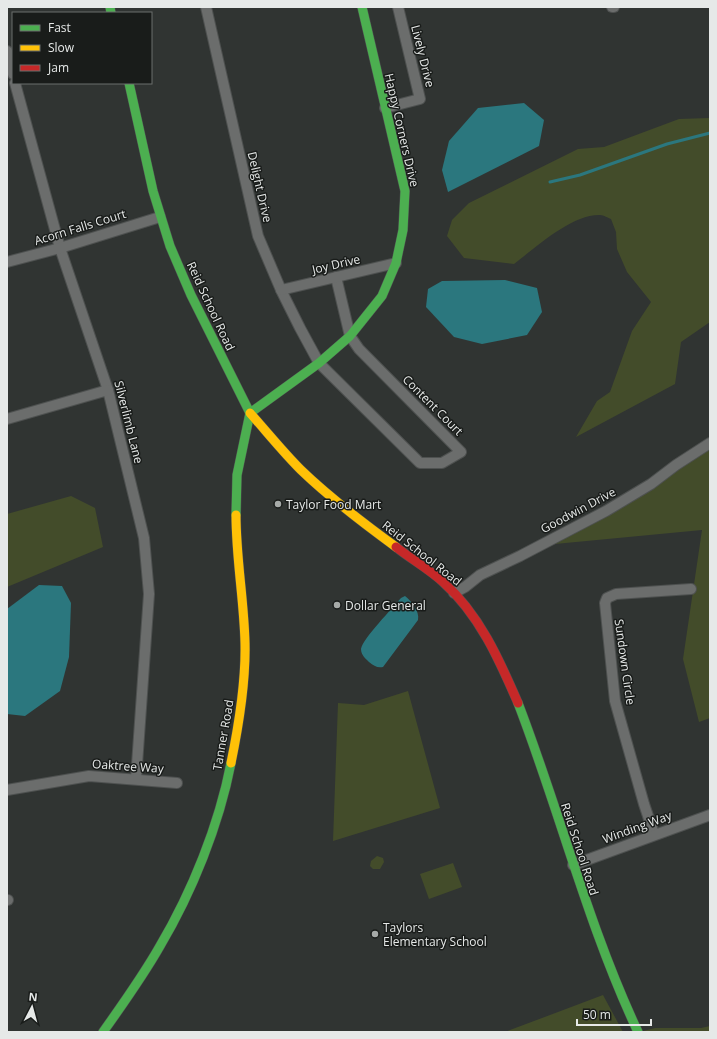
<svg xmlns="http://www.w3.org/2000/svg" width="717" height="1039" viewBox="0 0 717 1039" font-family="'Open Sans',sans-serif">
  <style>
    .green { fill: #434c2a }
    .water { fill: #2b777e }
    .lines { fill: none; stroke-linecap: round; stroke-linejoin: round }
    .stream { stroke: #2b777e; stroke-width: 3 }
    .street-casing { stroke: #4e5150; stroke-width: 12 }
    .fast-casing { stroke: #4e5150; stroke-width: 10 }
    .slow-casing { stroke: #4e5150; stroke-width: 10 }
    .jam-casing { stroke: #4e5150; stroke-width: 10 }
    .street { stroke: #6b6d6c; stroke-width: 10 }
    .fast { stroke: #4caf50; stroke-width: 9 }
    .slow { stroke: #ffc107; stroke-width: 9 }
    .jam { stroke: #c62828; stroke-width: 9 }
    .poi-dot { fill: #a6aaa8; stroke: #191c1a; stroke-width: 1.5 }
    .labels { text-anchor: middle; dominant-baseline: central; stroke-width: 3; stroke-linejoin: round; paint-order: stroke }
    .street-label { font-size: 12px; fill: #e6e9e8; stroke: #191c1a }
    .poi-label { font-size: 12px; fill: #e6e9e8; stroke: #191c1a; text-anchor: start }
  </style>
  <rect width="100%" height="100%" fill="#303432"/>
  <!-- green -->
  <g class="green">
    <path d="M 710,118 L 710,322 L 681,342 L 675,384 L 576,437 L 597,401 L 610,392 L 632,331 L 651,302 L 627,272 L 617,249 L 616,232 L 611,219 C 608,218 604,215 600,215 C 572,214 535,248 514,264 L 464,258 L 447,236 L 452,220 L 469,203 L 578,149 L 604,147 L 679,119 Z"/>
    <polygon points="710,448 710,718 699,722 683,659 702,530 555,544"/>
    <polygon points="71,496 95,508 103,547 7,587 7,514"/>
    <polygon points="408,691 440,808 333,841 338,703 364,705"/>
    <polygon points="377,856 383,858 384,862 380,869 373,869 370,866 371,861"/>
    <polygon points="453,863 462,887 429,899 420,874"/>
    <polygon points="603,995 623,1032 505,1032"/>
    <polygon points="710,1026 710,1032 639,1032 655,1028 701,1028"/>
  </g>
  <!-- water -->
  <g class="water">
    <polygon points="524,103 544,120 539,146 448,192 442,170 449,141 478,108"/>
    <polygon points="505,280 537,288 542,312 527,335 482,344 454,337 426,307 428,289 442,281"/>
    <polygon points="39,585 62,586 71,603 69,657 60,691 25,716 7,714 7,609"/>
    <path d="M 405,596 C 411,601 420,611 418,620 L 383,667 C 377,668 374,666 369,662 C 366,659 361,655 361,649 C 363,638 393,608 401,598 Z"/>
  </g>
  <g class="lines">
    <!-- stream -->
    <polyline class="stream" points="550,182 580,175 667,144 710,133"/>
    <defs>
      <g id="street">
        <polyline points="206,7 258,236 281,290 300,328 319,363 420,463 442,463 461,452 359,349 350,336 336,277"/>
        <polyline points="612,7 614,7"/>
        <polyline points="7,51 13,74"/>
        <polyline points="15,83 60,248 108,390 144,538 149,594 136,779"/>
        <polyline points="385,108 420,99 398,7"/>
        <polyline points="7,262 60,248 160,217"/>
        <polyline points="281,290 396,263"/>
        <polyline points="7,419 108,390"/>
        <polyline points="454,593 465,587 480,575 520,556 606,511 651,484 676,465 710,443"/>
        <polyline points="7,790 89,776 177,783"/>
        <polyline points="654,834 644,804 615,701 605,603 607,598 616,594 691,589"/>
        <polyline points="573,865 710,815"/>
        <polyline points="7,900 8,900"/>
      </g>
      <g id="fast">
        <polyline points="110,7 111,13"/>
        <polyline points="129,83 153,191 170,246 191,295 250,413"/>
        <polyline points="236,515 237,475 250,413 319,363 350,336 382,296 396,263 403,230 405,191 362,7"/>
        <path d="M 518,703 C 560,812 588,926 638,1032"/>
        <path d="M 103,1032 C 123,1004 143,976 160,946 C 192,892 219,825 231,763"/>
      </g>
      <g id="slow">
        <path d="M 250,413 C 267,432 283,452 301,470 C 331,499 363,523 396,547"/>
        <path d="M 231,763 C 239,724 246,683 245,643 C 244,600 236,558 236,515"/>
      </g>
      <path id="jam" d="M 396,547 C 411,559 429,569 443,582 C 479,614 499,659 518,703"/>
    </defs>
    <!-- street casing -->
    <use href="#street" class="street-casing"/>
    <!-- fast casing -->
    <use href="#fast" class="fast-casing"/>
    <!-- slow casing -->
    <use href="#slow" class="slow-casing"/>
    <!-- jam casing -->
    <use href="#jam" class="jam-casing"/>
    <!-- street -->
    <use href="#street" class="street"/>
    <!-- fast -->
    <use href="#fast" class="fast"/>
    <!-- slow -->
    <use href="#slow" class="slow"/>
    <!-- jam -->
    <use href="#jam" class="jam"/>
  </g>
  <!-- markers -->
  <g class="poi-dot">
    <circle cx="278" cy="504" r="4"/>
    <circle cx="337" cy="605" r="4"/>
    <circle cx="375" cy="934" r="4"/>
  </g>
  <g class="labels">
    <!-- street labels -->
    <g class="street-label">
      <text transform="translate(423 56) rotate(76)">Lively Drive</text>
      <text transform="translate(402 130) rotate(77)">Happy Corners Drive</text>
      <text transform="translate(260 187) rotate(77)">Delight Drive</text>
      <text transform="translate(80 227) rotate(-17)">Acorn Falls Court</text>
      <text transform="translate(336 264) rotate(-13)">Joy Drive</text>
      <text transform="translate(211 306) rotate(65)">Reid School Road</text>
      <text transform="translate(433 405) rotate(45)">Content Court</text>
      <text transform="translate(129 422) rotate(76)">Silverlimb Lane</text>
      <text transform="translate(578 510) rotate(-28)">Goodwin Drive</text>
      <text transform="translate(422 553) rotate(38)">Reid School Road</text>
      <text transform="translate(625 662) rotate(82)">Sundown Circle</text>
      <text transform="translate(223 735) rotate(-80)">Tanner Road</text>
      <text transform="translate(128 766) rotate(4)">Oaktree Way</text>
      <text transform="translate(637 827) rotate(-20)">Winding Way</text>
      <text transform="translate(580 849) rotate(72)">Reid School Road</text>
    </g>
    <!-- poi labels -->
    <g class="poi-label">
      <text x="286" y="504">Taylor Food Mart</text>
      <text x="345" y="605">Dollar General</text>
      <text x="383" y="927">Taylors<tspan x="383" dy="14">Elementary School</tspan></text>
    </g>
  </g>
  <!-- border -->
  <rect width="717" height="1039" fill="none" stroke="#e6e9e8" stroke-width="16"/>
  <!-- legend -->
  <rect x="12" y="12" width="140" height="72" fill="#191c1a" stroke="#6b6e6c"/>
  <rect x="20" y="25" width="20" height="6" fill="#4caf50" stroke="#6b6e6c"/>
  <text x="48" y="32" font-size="12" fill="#e6e9e8">Fast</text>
  <rect x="20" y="45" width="20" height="6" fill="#ffc107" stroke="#6b6e6c"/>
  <text x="48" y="52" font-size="12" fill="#e6e9e8">Slow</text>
  <rect x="20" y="65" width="20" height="6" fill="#c62828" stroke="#6b6e6c"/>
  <text x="48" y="72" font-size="12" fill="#e6e9e8">Jam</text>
  <!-- north arrow -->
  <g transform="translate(32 1007) rotate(6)" stroke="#191c1a" stroke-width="3" paint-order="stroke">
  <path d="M0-3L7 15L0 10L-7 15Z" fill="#e6e9e8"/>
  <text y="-6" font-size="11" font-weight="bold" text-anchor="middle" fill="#e6e9e8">N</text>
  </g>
  <!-- scale -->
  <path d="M577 1019v6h74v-6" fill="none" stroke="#e6e9e8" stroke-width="2"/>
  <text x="583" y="1019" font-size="12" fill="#e6e9e8" stroke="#191c1a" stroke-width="3" paint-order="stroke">50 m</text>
</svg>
